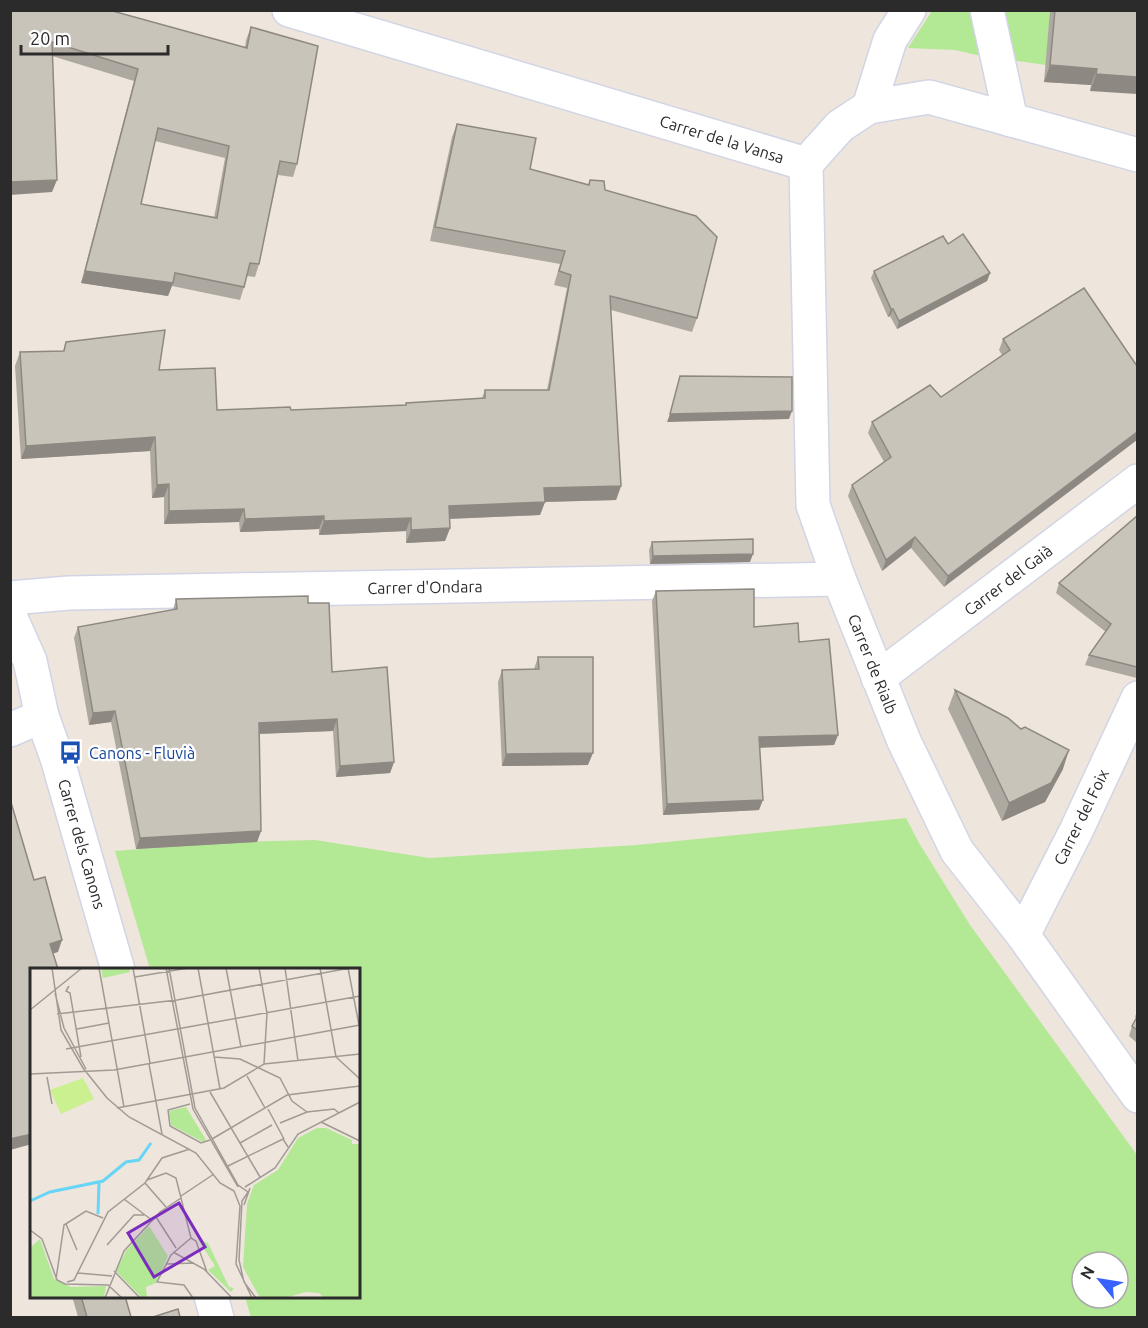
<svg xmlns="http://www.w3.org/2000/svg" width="1148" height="1328" viewBox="0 0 1148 1328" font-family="Ubuntu,sans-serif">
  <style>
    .green { fill: #b3e894; fill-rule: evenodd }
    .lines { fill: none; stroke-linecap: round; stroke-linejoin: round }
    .minor-casing { stroke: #d1d5e5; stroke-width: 36 }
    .minor { stroke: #fff; stroke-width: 33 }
    .wall { fill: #ada9a0; fill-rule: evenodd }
    .shaded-wall { fill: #8d8982 }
    .building { fill: #c9c4ba; stroke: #8d8982; stroke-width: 1.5; fill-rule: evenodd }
    .labels { text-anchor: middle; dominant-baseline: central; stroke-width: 4.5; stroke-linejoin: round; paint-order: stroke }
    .street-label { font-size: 16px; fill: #2b2b2b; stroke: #fff }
    .transit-label { font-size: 16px; fill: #164399; stroke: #fff; text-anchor: start }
    .inset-river { fill: none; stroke: #67d5f7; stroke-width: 3 }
    .inset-road { fill: none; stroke: #a09b95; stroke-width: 1.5 }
    .view { fill: #7b2cbf; fill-opacity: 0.15; stroke: #7b2cbf; stroke-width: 3 }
    .inset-edge { fill: none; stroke: #2b2b2b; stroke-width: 3 }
  </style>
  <rect width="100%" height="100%" fill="#eee5dc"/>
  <!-- green -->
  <g class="green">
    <polygon points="996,10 1050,11 1046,65 1003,59"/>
    <polygon points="932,11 977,11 990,58 955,50 908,48"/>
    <path d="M 906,818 L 919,843 L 970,925 L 1137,1155 L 1137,1317 L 251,1317 L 245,1297 L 358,1296 L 358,970 L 150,969 L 115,851 L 231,842 L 315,840 L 429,858 L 637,845 ZM 1082,1262 L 1118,1262 L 1118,1298 L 1082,1298 Z"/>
  </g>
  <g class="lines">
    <defs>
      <g id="minor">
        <polyline points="289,10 806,164 840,126 869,107 929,97 1138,155"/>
        <polyline points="987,10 1011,120"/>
        <polyline points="869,107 890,40 909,10"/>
        <polyline points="806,164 813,505 839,579 904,741 957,851 1023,935 1138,1096"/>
        <polyline points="10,598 69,593 839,579"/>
        <polyline points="10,616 30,661 42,716 57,758 118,970"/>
        <polyline points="878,678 1138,481"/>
        <polyline points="10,730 42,716"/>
        <polyline points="1023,935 1076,831 1138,698"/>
        <polyline points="211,1296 217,1318"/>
      </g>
    </defs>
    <!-- minor casing -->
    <use href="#minor" class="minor-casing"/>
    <!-- minor -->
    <use href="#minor" class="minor"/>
  </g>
  <!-- wall -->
  <g class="wall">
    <path d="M 10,10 L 245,47 L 246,40 L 251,27 L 297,164 L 293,177 L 278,175 L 259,264 L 255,277 L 247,276 L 244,287 L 240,300 L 172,286 L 168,296 L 81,283 L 134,81 L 52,56 L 52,192 ZM 155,141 L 225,158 L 214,218 L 141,204 Z"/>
    <polygon points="1050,10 1137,10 1090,91 1091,85 1044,82"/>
    <polygon points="457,124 530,169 588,185 590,180 605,190 697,318 692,332 611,310 621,486 616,500 545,502 540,515 450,519 450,528 445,541 406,543 406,531 319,535 319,529 240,532 239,522 164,524 164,497 152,498 150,451 21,459 15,366 20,352 63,351 66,342 159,370 217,410 291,410 406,405 406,403 482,398 485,390 547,390 567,288 554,285 560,264 430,241 452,137"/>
    <polygon points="948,244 990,273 987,281 897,329 890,316 888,317 871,278 874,271"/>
    <polygon points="1084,288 944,587 911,548 882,571 848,496 852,485 884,462 868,433 872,422 941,397 1002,355 999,350 1003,339"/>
    <polygon points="1137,516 1137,678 1085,665 1089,655 1106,632 1056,593 1059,583"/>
    <polygon points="652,542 750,562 650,564 649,550"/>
    <polygon points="656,591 754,627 799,642 838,735 834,745 760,747 759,810 663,815 652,601"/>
    <polygon points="176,599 308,603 332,672 394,762 390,773 336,777 333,731 259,734 261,831 257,842 136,849 111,722 89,725 74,638 78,627 173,610"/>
    <polygon points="538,657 588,765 502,766 498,682 502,670 534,669"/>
    <polygon points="955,690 1063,769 1045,802 1002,821 948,709"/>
    <polygon points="1137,1011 1137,1043 1129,1036 1132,1026 1137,1019 1135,1017"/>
    <polygon points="72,1296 125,1296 131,1317 78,1317"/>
  </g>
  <!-- shaded-wall -->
  <g class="shaded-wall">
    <polygon points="1050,65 1097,69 1091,85 1044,82"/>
    <polygon points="1096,74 1137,77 1137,94 1090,91"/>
    <polygon points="57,180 52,192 10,195 10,182"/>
    <polygon points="85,271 173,283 168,296 81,283"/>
    <polygon points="990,273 987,281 897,329 899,321"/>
    <polygon points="891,309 893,309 890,316 888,317"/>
    <polygon points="792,411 789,419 667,422 670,414"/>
    <polygon points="1137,432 1137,440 944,587 948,576"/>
    <polygon points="155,437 150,451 21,459 26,446"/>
    <polygon points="169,484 164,497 152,498 157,485"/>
    <polygon points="621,486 616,500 539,502 544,488"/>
    <polygon points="545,502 540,515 444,519 449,506"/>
    <polygon points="244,509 239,522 164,524 169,511"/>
    <polygon points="324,516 319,529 240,532 245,519"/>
    <polygon points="411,518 406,531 319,535 324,521"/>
    <polygon points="450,528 445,541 406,543 411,530"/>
    <polygon points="915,537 911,548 882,571 886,560"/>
    <polygon points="753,554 750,562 650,564 653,556"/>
    <polygon points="115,711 111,722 89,725 93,713"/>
    <polygon points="337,719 333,731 255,734 259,723"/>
    <polygon points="838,735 834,745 756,748 759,737"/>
    <polygon points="1069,750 1063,769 1045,802 1002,821 1009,803"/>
    <polygon points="593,753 588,765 502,766 506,754"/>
    <polygon points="394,762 390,773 336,777 340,766"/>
    <polygon points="763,800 759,810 663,815 667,804"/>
    <polygon points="261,831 257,842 136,849 140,838"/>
    <polygon points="62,940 58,952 46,956 50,944"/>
    <polygon points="32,1134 32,1144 10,1150 10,1139"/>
  </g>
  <!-- building -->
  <g class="building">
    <path d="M 10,10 L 109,10 L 247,48 L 251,27 L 318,46 L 297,164 L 280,161 L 259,264 L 250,263 L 244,287 L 175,273 L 173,283 L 85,271 L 138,69 L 52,42 L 57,180 L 10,182 ZM 158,128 L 229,146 L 217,218 L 141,204 Z"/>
    <polygon points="1055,10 1137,10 1137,77 1096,74 1097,69 1050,65"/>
    <polygon points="457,124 536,138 530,169 589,185 590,180 604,181 605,190 696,216 717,237 697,318 610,296 621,486 544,488 545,502 449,506 450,528 411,530 411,518 324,521 324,516 245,519 244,509 169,511 169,484 157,485 155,437 26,446 20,352 64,351 66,342 165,330 159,370 215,368 217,410 290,407 291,410 406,405 406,403 485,398 485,390 549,390 571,275 559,271 565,251 435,227"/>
    <polygon points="963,234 990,273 899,321 893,309 891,309 874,271 943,236 948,244"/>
    <polygon points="1084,288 1137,366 1137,432 948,576 915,537 886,560 852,485 891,457 872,422 930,385 941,397 1010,350 1003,339"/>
    <polygon points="680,376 792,377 792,411 670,414"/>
    <polygon points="1137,516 1137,667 1089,655 1111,624 1059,583"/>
    <polygon points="753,539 753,554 653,556 652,542"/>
    <polygon points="754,589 754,627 798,623 799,642 829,639 838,735 759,737 763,800 667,804 656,591"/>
    <polygon points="308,596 308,603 329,603 332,672 387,667 394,762 340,766 337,719 259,723 261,831 140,838 115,711 93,713 78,627 177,609 176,599"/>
    <polygon points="538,657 593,657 593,753 506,754 502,670 539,669"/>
    <polygon points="955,690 1008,718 1021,729 1025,727 1069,750 1051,783 1009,803"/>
    <polygon points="10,799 34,880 45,877 62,940 50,944 58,969 32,969 32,1134 10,1139"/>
    <polygon points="1137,1017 1137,1030 1132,1026"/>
    <polygon points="81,1296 125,1296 131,1317 87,1317"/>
    <polygon points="178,1309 180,1317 153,1317"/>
  </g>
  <!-- icons -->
  <defs>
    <symbol id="bus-bare" viewBox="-9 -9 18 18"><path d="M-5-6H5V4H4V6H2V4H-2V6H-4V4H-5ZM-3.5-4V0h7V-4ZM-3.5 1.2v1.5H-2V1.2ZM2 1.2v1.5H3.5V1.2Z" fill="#1a4fb4" stroke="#fff" stroke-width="2.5" paint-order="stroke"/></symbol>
  </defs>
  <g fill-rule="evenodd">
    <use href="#bus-bare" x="54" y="736" width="33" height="33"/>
  </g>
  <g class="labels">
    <!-- street labels -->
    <g class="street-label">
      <text transform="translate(722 139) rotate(17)">Carrer de la Vansa</text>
      <text transform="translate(1008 580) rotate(-37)">Carrer del Gaià</text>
      <text transform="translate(425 587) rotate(-1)">Carrer d'Ondara</text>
      <text transform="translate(873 664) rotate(68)">Carrer de Rialb</text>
      <text transform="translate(1081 817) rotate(-64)">Carrer del Foix</text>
      <text transform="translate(82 844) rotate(74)">Carrer dels Canons</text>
    </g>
    <!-- transit labels -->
    <g class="transit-label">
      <text x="89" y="753">Canons - Fluvià</text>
    </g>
  </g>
  <!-- overview -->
  <g transform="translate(30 968)">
    <rect width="330" height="330" fill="#eee5dc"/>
    <path d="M 71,0 L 99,0 L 100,4 L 73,10 ZM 156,139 L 176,172 L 173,174 L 141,157 L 139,143 ZM 287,160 L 296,160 L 322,172 L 322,176 L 330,176 L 330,330 L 294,330 L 289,325 L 276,324 L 255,330 L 230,330 L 213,299 L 217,236 L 224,217 L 248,202 L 268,170 ZM 119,258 L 138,288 L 126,315 L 116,319 L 117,330 L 112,330 L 86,303 L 96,283 ZM 10,271 L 24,311 L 41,319 L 76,318 L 74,330 L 0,330 L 0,280 ZM 168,271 L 178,275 L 199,319 L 204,320 L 201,324 L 178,302 L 185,298 Z" fill="#b3e894"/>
    <path d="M 53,110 L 64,131 L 31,146 L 20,122 Z" fill="#caf08f"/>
    <path class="inset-river" d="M 0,233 L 20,224 L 73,213 L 96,194 L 109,192 L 121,175M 68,246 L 69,214"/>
    <path class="inset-road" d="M 22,0 L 31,62 L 53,100 L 77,130 L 99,149 L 166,185 L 190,215 L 204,223 L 210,238 L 206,296 L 222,330M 69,0 L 94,139M 103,0 L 120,95M 136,0 L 163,141 L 208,219M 139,0 L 165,140 L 208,217 L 218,224 L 212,233 L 209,292 L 214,314 L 226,330M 168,0 L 190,121M 196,0 L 211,79M 229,0 L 237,45 L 234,96M 255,0 L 268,93M 290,0 L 306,89M 318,0 L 329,57M 105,9 L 158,0M 39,18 L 36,23 L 40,25 L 51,89M 25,25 L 34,60 L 56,101M 0,42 L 52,0M 27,46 L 147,32 L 320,0M 47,61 L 79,55M 36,81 L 330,28M 184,89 L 210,91 L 250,110 L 262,133 L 277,144M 306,89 L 330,111M 119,96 L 132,166M 0,106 L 84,102 L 330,57M 217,108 L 235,140M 17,109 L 22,136M 180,124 L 230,209M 160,136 L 138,142 L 140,158 L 171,175 L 180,172M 87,140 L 194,120 L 234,96 L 330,86M 238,141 L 254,171M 291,154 L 330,173M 250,155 L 277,144 L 304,141 L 309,145M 182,171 L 257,127 L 330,118M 210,175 L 242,157M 198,198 L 253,171 L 258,179M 117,212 L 136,205 L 146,210 L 161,270 L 166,273 L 177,304M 115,215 L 136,239M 215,219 L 245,200 L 268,166 L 330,134M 151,228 L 184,206M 94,231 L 123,253M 214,237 L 220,220M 126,249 L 146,280M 36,256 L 47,282M 0,262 L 12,271 L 27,312 L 35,316 L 78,317 L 92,330M 161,270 L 141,287 L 127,314 L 154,317 L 163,330M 77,277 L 104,247 L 114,247M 143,284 L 174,301 L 202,330M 136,296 L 164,295M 84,303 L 110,330M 48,305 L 82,308M 26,311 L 34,257 L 56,243 L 73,250M 37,314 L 44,312 L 78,244 L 115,215 L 132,190 L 160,181M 75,330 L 94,283 L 130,244 L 151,230"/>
    <path class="view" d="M 149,235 L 175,279 L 124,309 L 98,265 Z"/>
    <rect width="330" height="330" class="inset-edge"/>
  </g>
  <!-- border -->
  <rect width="1148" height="1328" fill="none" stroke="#2b2b2b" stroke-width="24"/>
  <!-- north arrow -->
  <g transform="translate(1100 1280) rotate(300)"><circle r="28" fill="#ffffff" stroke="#aaaaaa" stroke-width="1.5"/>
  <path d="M0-4.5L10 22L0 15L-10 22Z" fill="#3762ff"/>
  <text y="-9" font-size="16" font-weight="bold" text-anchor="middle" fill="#2b2b2b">N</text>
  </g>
  <!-- scale -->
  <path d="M21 45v9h147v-9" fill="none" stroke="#2b2b2b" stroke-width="3"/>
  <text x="30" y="45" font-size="18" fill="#2b2b2b" stroke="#ffffff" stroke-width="4.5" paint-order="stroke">20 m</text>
</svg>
